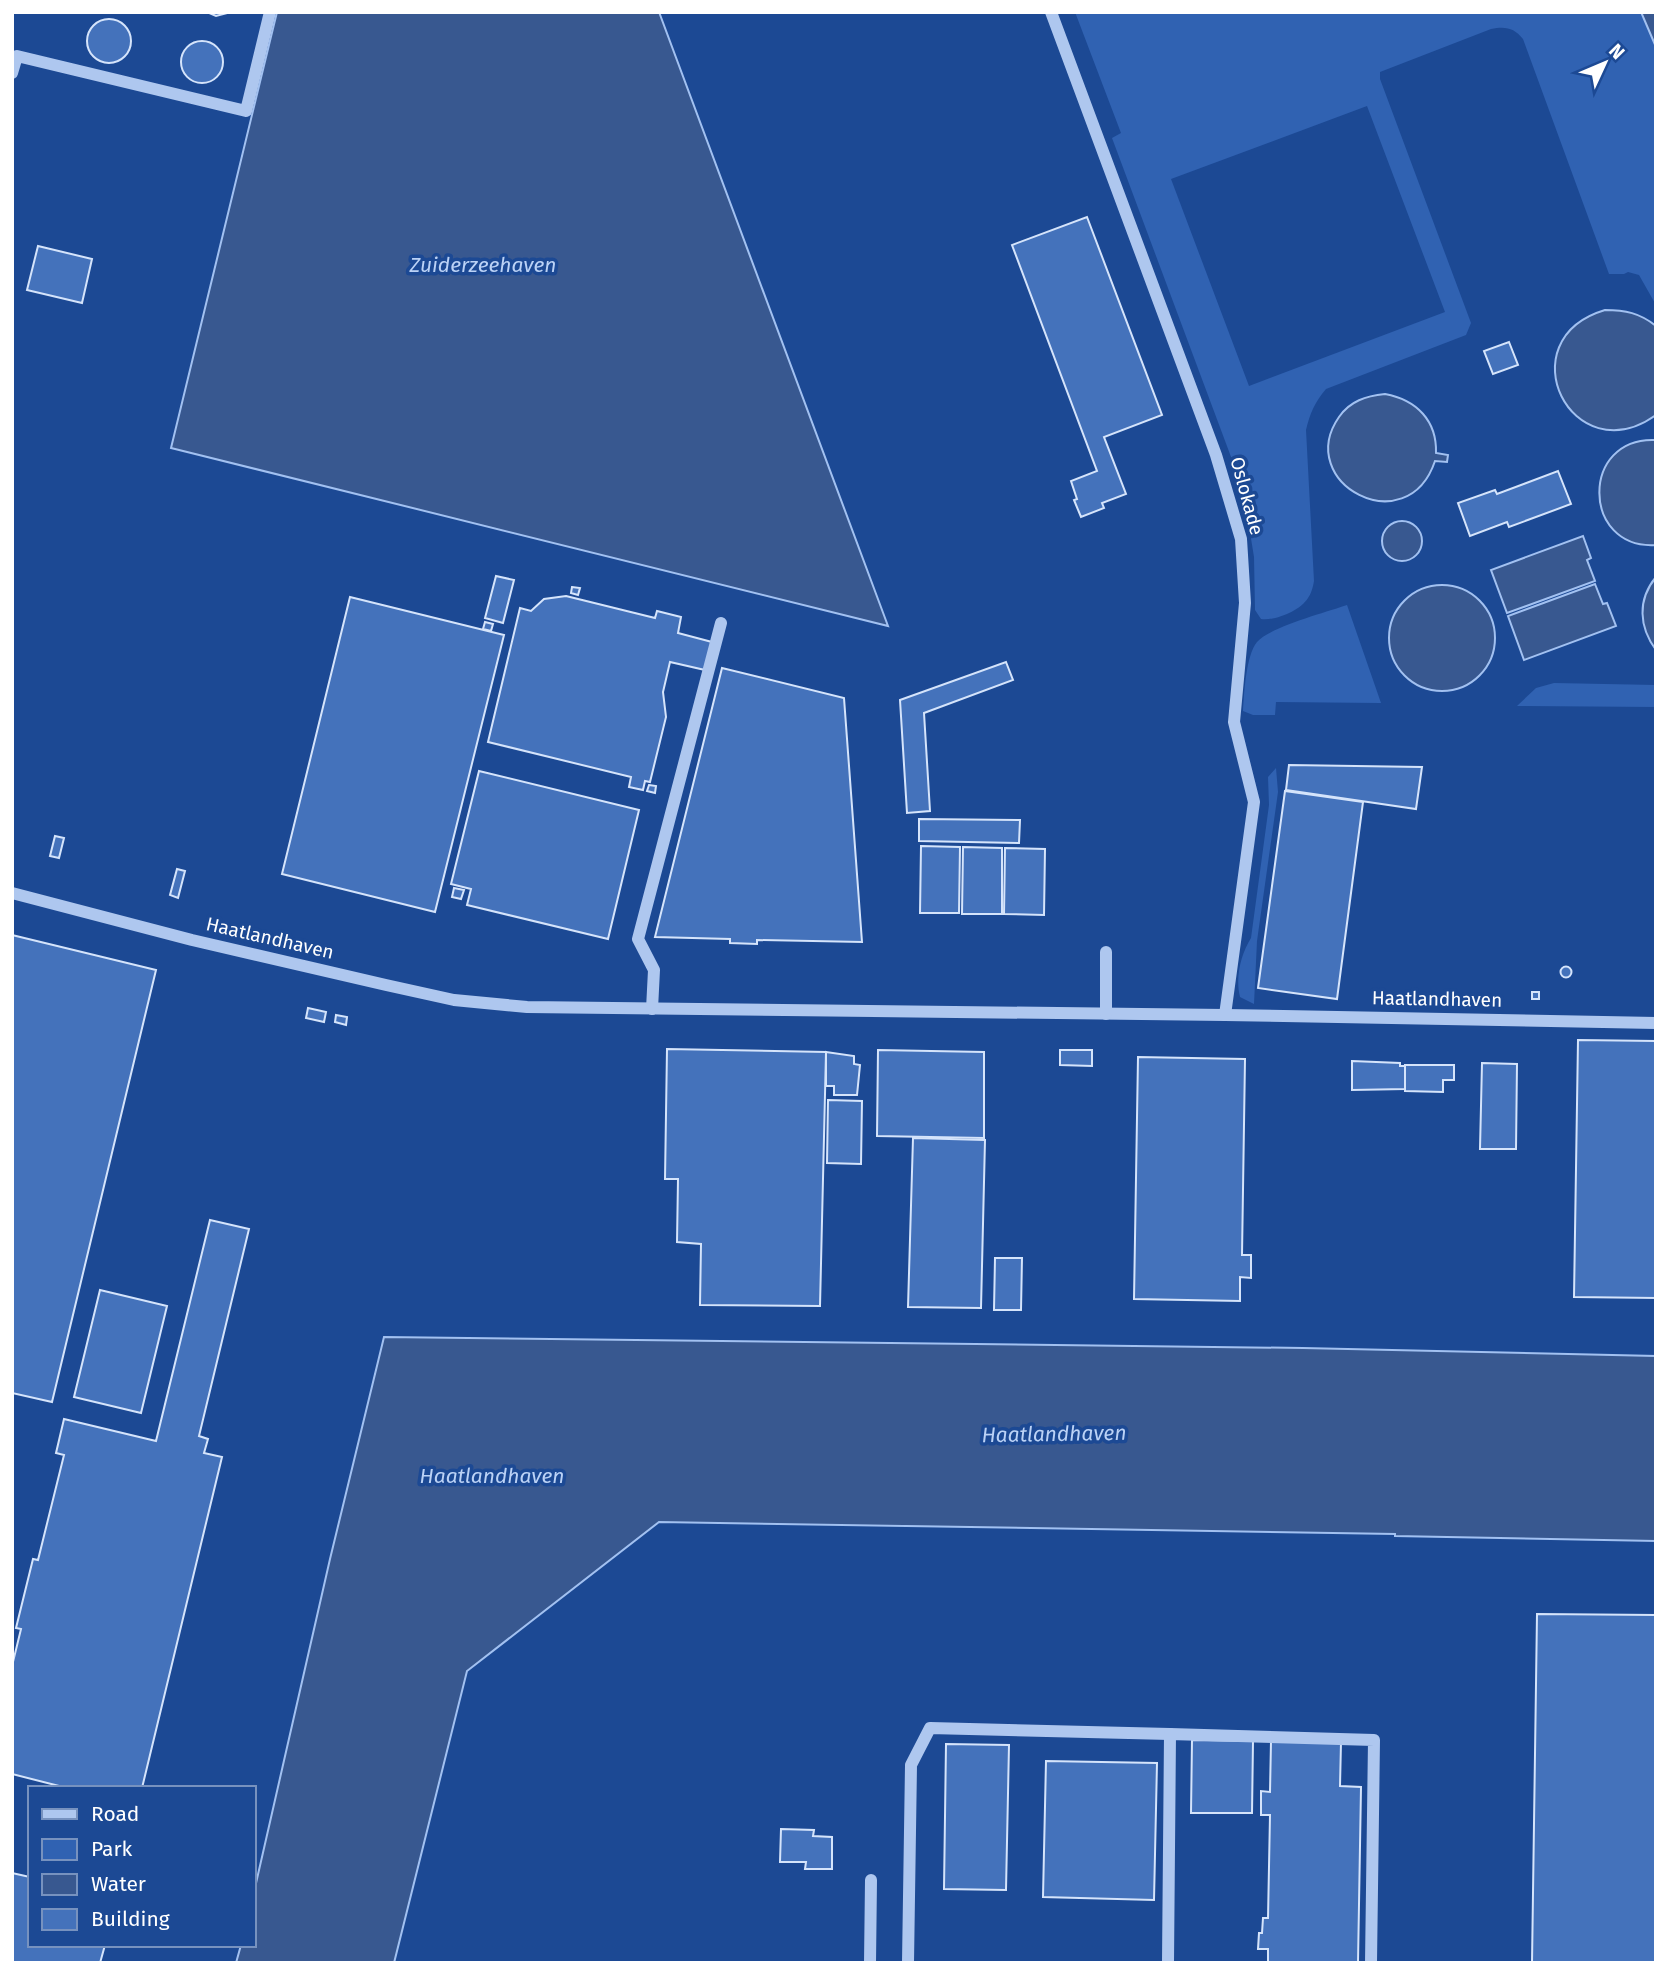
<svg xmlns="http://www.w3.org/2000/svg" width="1668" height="1975" viewBox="0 0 1668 1975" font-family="'Fira Sans',sans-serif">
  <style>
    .green { fill: #3062b2; fill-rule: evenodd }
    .water { fill: #385890; stroke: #a2c1f1; stroke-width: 2 }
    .building { fill: #4472bb; stroke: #d5e4fb; stroke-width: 2 }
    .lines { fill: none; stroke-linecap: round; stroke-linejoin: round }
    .minor { stroke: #aec7ef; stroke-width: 12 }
    .labels { text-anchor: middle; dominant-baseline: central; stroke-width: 7; stroke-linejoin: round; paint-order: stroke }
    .street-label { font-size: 19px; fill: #fff; stroke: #1c4994 }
    .water-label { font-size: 21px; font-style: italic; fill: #bbd2f6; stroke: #1c4994 }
  </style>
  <rect width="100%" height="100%" fill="#1c4994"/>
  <!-- green -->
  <g class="green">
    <path d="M 1075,12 L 1656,12 L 1656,305 L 1639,275 L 1628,272 L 1624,274 L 1609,274 L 1523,39 C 1514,28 1506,26 1491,29 L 1380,72 L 1380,79 L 1471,323 L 1466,335 L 1326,389 C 1315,402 1310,413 1306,430 L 1314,581 C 1313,587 1311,594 1308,598 C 1300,611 1275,621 1261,619 L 1255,610 L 1254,557 L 1243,489 L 1112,138 L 1121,133 ZM 1367,106 L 1445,312 L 1249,386 L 1171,179 Z"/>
    <path d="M 1347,605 L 1381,703 L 1276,702 L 1275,715 L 1253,715 L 1243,711 C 1244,694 1246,655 1257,642 C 1270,627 1327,612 1347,605 Z"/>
    <polygon points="1554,683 1656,685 1656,707 1517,706 1536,688"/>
    <path d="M 1276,768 L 1278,792 L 1257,941 L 1254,1004 L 1240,997 C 1235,977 1241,954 1251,938 L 1269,805 L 1268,777 Z"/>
  </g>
  <!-- water -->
  <g class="water">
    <polygon points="277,12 659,12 888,626 171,448"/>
    <polygon points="1641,12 1656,12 1656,47"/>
    <path d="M 1605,310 C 1625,310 1640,313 1656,326 L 1656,415 C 1572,475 1505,340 1605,310 Z"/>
    <path d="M 1385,394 C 1417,400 1437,421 1436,453 L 1448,455 L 1447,462 L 1435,461 C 1407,544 1293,483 1339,417 C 1350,401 1366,396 1385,394 Z"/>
    <path d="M 1656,440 L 1656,545 C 1581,550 1580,436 1656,440 Z"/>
    <circle cx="1402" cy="541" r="20"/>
    <polygon points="1583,536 1591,558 1587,560 1595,581 1507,613 1491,570"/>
    <path d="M 1656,577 L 1656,650 C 1639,627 1637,600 1656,577 Z"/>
    <polygon points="1595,584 1603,604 1607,603 1616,626 1524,660 1508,616"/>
    <circle cx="1442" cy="638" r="53"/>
    <polygon points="384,1337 1303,1348 1656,1356 1656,1541 1395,1536 1395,1534 659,1522 467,1671 394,1963 236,1963 241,1945 254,1945 254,1892 330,1559"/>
  </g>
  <!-- building -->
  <g class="building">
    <polygon points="207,12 231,12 216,16"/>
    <circle cx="109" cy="41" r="22"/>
    <circle cx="202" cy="62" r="21"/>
    <polygon points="1087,217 1162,415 1104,437 1126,494 1102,503 1104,508 1081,517 1074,500 1077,499 1071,481 1097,471 1012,245"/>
    <polygon points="38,246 92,259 82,303 27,290"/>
    <polygon points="1509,342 1518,365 1493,374 1484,351"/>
    <polygon points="1558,471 1571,504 1509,527 1507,522 1470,536 1458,503 1495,490 1497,494"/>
    <polygon points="496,576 514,580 503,623 485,618"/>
    <polygon points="572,587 580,588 578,595 571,593"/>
    <polygon points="566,596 655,618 657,611 681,617 678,633 712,642 705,670 670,662 663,692 666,717 650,782 645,781 643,790 629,787 631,777 488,742 520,608 531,611 544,599"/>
    <polygon points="350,597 504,635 435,912 282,874"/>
    <polygon points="485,622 493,624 491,631 483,629"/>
    <polygon points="1006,662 1013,680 924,713 930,811 907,813 900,700"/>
    <polygon points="722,668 844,698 862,942 757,940 757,944 730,943 730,939 655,937"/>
    <polygon points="1289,765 1422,767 1416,809 1286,790"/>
    <polygon points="479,771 639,810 608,939 467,905 471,889 451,884"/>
    <polygon points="649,785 656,786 655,793 647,791"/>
    <polygon points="1285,791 1363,802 1337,999 1258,988"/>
    <polygon points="919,819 1020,820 1019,843 919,841"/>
    <polygon points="55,836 64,838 59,858 50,856"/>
    <polygon points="921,846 960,847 959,913 920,913"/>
    <polygon points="963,847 1002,848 1002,914 962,914"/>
    <polygon points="1005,848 1045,849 1044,915 1004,914"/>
    <polygon points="177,869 185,871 178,898 170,895"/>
    <polygon points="454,888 464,890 461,899 452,897"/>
    <polygon points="12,935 156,970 52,1402 12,1393"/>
    <circle cx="1566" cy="972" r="5.5"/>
    <rect x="1532" y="992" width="7" height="7"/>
    <polygon points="308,1008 326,1012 324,1022 306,1018"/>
    <polygon points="336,1015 347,1017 346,1025 335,1022"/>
    <polygon points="1578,1040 1656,1041 1656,1298 1574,1297"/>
    <polygon points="667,1049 826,1052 820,1306 700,1305 701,1244 677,1242 678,1179 665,1179"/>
    <polygon points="878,1050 984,1052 984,1138 877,1136"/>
    <polygon points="1060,1050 1092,1050 1092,1066 1060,1065"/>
    <polygon points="826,1052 854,1056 854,1064 860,1065 857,1095 834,1095 834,1086 826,1086"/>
    <polygon points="1138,1057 1245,1059 1242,1255 1251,1255 1251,1278 1240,1277 1240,1301 1134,1299"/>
    <polygon points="1352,1061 1400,1063 1400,1066 1405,1066 1405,1089 1352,1090"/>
    <polygon points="1482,1063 1517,1064 1516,1149 1480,1149"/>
    <polygon points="1405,1065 1454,1065 1454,1080 1443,1080 1443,1092 1405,1091"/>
    <polygon points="828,1100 862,1101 861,1164 827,1163"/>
    <polygon points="913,1138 985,1140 981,1308 908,1307"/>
    <polygon points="210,1220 249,1229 199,1436 208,1439 204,1453 222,1457 142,1788 67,1788 12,1774 12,1666 21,1629 16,1628 33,1559 38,1560 64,1455 56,1453 64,1419 156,1441"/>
    <polygon points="995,1258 1022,1258 1021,1310 994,1310"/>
    <polygon points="100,1290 167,1306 141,1413 74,1397"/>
    <polygon points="1537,1614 1656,1615 1656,1963 1532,1963"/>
    <polygon points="1192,1740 1253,1741 1252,1813 1191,1813"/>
    <polygon points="1271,1741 1341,1742 1340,1786 1361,1787 1358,1963 1268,1963 1268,1949 1258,1949 1259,1933 1262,1933 1263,1918 1268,1918 1270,1815 1261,1815 1261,1791 1270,1792"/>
    <polygon points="946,1744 1009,1745 1006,1890 944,1889"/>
    <polygon points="1046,1761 1157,1763 1154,1900 1043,1897"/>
    <polygon points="781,1829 814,1830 813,1836 832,1837 832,1869 805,1869 806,1862 780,1862"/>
    <polygon points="12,1873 30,1877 30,1945 105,1945 100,1963 12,1963"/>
  </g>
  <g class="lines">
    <!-- minor -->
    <g class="minor">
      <polyline points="1051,12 1216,455 1241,539 1245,603 1234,722 1254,802 1225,1015"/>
      <polyline points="12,73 17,56 246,111 270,12"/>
      <polyline points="12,893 192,940 386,985 454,1000 527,1007 1225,1015 1656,1023"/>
      <polyline points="1106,952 1106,1014"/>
      <polyline points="652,1009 654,970 638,939 721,623"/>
      <polyline points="870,1963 871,1880"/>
      <polyline points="908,1963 911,1765 930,1728 1170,1734"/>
      <polyline points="1168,1963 1170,1734 1374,1740 1371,1963"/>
    </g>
  </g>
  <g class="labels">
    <!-- street labels -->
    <g class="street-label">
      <text transform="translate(1247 496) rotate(75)">Oslokade</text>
      <text transform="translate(270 938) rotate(13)">Haatlandhaven</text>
      <text transform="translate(1437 999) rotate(1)">Haatlandhaven</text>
    </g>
    <!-- water labels -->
    <g class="water-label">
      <text x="483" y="265">Zuiderzeehaven</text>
      <text transform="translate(1054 1434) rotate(-1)">Haatlandhaven</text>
      <text x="492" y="1476">Haatlandhaven</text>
    </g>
  </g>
  <!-- border -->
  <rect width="1668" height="1975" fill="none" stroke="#ffffff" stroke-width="28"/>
  <!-- legend -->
  <rect x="28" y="1786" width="228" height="161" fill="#1c4994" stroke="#7792bf" stroke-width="2"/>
  <rect x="42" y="1809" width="35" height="10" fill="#aec7ef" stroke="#7792bf" stroke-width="2"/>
  <text x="91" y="1821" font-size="21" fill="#ffffff">Road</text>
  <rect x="42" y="1839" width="35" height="21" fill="#3062b2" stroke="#7792bf" stroke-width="2"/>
  <text x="91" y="1856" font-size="21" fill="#ffffff">Park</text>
  <rect x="42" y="1874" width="35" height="21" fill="#385890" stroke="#7792bf" stroke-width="2"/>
  <text x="91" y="1891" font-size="21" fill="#ffffff">Water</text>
  <rect x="42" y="1909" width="35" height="21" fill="#4472bb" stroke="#7792bf" stroke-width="2"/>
  <text x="91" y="1926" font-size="21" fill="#ffffff">Building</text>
  <!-- north arrow -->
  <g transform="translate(1605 63) rotate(46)" stroke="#1c4994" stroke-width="5" paint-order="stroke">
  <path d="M0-5L12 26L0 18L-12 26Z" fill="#ffffff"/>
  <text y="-10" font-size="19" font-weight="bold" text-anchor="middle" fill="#ffffff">N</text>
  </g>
</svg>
